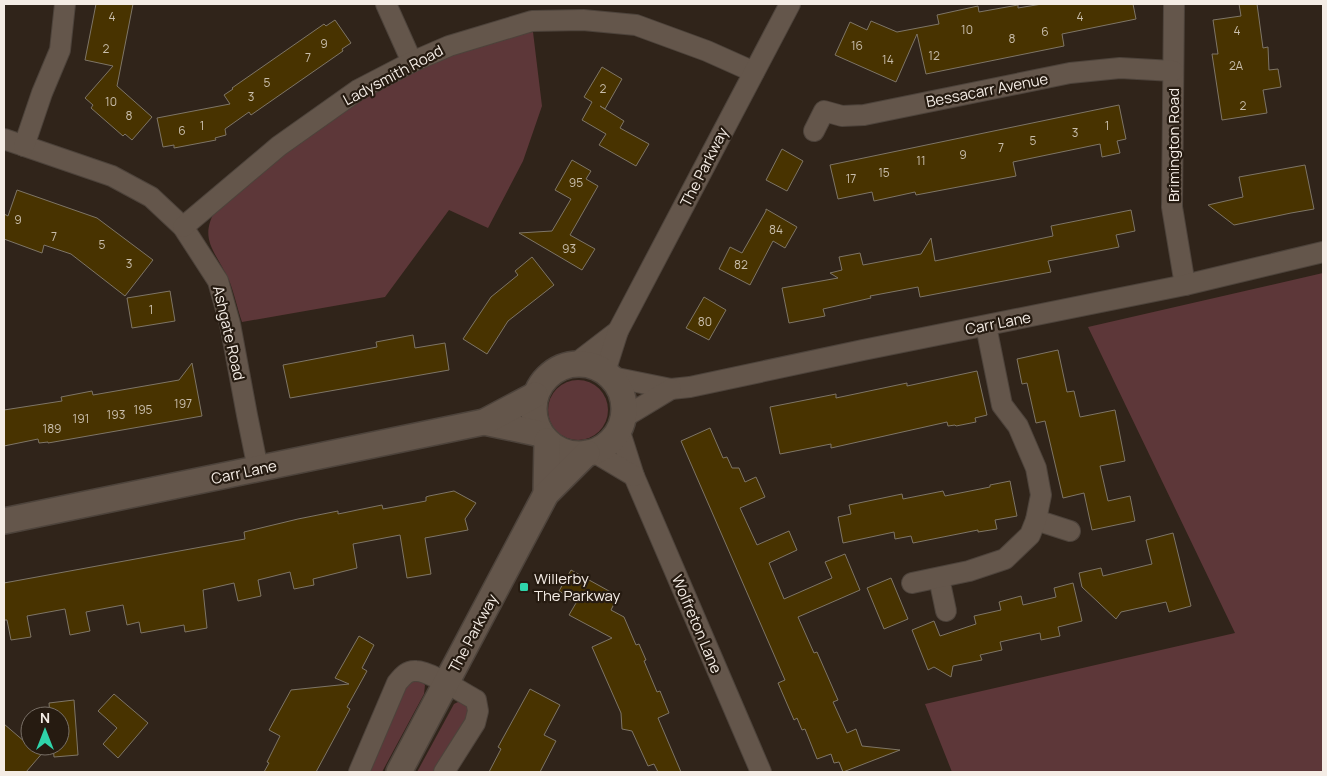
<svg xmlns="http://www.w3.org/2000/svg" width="1327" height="776" viewBox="0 0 1327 776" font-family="Manrope,sans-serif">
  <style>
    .green { fill: #5d3739 }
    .building { fill: #483300; stroke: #7e7566 }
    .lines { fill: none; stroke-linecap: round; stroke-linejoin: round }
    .minor-casing { stroke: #4d433b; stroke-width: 22 }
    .tertiary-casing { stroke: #4d433b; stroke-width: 28 }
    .minor { stroke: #64564b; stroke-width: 20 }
    .tertiary { stroke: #64564b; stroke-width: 25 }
    .poi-dot { fill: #2fd4aa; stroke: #261b11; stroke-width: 2 }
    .labels { text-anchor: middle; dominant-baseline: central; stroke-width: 4.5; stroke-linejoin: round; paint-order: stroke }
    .number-label { font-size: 12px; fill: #c9beac }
    .street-label { font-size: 15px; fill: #f4ece5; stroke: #261b11 }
    .poi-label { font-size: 15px; fill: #f4ece5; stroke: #261b11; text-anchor: start }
  </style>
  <rect width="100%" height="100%" fill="#30241a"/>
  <!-- green -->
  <g class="green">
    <path d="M 533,32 L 542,106 L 523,161 L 488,228 L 449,210 L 385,297 L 242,322 C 237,308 234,291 228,278 C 214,249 198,239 217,207 C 253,179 288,149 325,122 C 382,83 465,42 533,32 Z"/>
    <polygon points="1323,273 1323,772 952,772 925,704 1235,633 1088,327"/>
    <circle cx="578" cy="410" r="30"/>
    <polygon points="411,679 419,679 425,685 424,694 382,772 367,772 405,685"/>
    <polygon points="460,701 465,703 468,709 468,719 434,772 417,772 454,704"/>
  </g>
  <!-- building -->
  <g class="building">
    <polygon points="96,4 133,4 117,86 152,117 132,140 125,134 123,136 91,108 93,105 85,98 113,66 85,60"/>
    <polygon points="1042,4 1133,4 1136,19 1062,34 1064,46 926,74 917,34 896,82 835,55 850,22 867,30 871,21 897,32 939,24 937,15 978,6 979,12 1018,5 1018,8"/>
    <polygon points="1239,4 1257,4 1263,48 1268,47 1269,70 1278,69 1281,87 1263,90 1267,113 1222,120 1212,54 1218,54 1213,20 1241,16"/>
    <polygon points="335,20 351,43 342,49 343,51 251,115 249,112 225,129 226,135 215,138 216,140 174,148 174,145 163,147 157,118 230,104 224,95 233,89 232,88 324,24 326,26"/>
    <polygon points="602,67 622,79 605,109 600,106 624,121 620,128 649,144 636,166 599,145 606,134 582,120 592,102 584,97"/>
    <polygon points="1119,105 1126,139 1117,141 1120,153 1102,157 1100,144 1013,162 1016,176 916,195 915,192 874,201 872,192 838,199 830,165"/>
    <polygon points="782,149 803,161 787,191 766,180"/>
    <polygon points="572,160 591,171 586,179 598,186 570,235 595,249 582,270 519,233 552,231 571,199 555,190"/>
    <polygon points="1305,165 1314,209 1291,213 1234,225 1208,205 1243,197 1239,177"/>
    <polygon points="17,190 97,218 153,260 125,296 71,254 44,245 42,253 4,239 4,214 8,216"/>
    <polygon points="766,209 797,227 785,248 773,241 750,285 719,269 730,247 742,253 766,211"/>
    <polygon points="1131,210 1135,231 1116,235 1119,247 1048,261 1051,272 920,297 918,287 870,296 871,298 823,309 825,316 789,323 782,288 838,278 830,273 842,270 839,257 860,253 863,265 921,254 931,238 935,261 1053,236 1051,226"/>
    <polygon points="532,257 554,285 508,321 487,354 463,339 491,297 518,275 515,271"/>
    <polygon points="170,291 175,321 132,328 127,298"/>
    <polygon points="704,297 726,310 709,340 686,328"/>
    <polygon points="413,335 415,348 445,343 449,370 290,398 283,365 377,347 376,342"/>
    <polygon points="1058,350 1067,392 1074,391 1080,417 1115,410 1125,461 1100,466 1108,501 1130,496 1135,521 1092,530 1084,493 1063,498 1045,421 1036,423 1027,383 1022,384 1017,359"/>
    <polygon points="192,363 202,416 48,443 48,442 39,443 38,439 4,446 4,410 62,401 61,397 92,391 93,395 179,380"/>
    <polygon points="977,371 987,415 975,418 976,422 956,426 955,425 948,426 947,422 831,448 831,444 780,454 770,407 836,394 836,398 907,383 907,386"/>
    <polygon points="710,428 723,458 727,457 732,468 739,468 745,482 756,477 765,497 740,508 757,545 789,531 797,550 769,563 784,599 832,578 825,562 845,554 860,590 798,617 814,653 817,652 838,700 833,702 847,733 856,729 862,746 900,750 843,772 839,762 834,763 831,754 817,759 805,729 802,730 797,718 794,720 778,683 785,680 681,441"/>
    <polygon points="1010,481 1017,516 995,520 997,529 978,532 978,530 913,543 911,536 895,539 894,532 843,543 838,517 851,514 849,505 902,494 903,499 943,491 945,496 990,487 990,485"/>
    <polygon points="454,491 476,503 465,519 468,530 425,538 431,574 407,578 400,535 353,544 357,568 313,579 314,585 294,589 290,572 258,580 261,596 238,601 234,583 203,590 207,628 185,632 184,625 141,633 139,622 127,625 123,605 86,612 90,631 70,635 65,609 27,616 31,637 11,640 7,620 4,620 4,583 245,539 244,532 298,519 338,511 338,514 382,505 383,509 426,501 426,497 429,496"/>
    <polygon points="1173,533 1191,606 1169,612 1166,602 1121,612 1116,619 1082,587 1079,573 1101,568 1103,576 1152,564 1146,540"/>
    <polygon points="571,570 618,596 611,610 624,617 636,645 639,644 646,660 644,661 657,692 660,691 669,713 658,718 681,772 658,772 654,764 648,766 632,731 622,729 621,713 592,647 612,638 569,615 576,603 565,597 566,595 559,591"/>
    <polygon points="891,578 908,619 884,629 867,588"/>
    <polygon points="1073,583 1082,621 1058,627 1060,636 1041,640 1040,633 1000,642 1002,650 980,655 982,660 953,666 951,677 934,667 928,670 912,630 934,621 940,636 976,624 974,616 1001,610 999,602 1021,596 1023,605 1056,597 1054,588"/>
    <polygon points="359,636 374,645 362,668 367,671 347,707 350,709 316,772 264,772 269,763 267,762 280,736 269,730 291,690 349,684 335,678"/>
    <polygon points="530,689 560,705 544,735 556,741 540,772 489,772 501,749 498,747"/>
    <polygon points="114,694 148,723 118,758 103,744 117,728 98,711"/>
    <polygon points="74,700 78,755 54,757 53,746 60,746 60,716 50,716 49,703"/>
    <polygon points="4,724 25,742 29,737 30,746 40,746 45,750 26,772 4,772"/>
  </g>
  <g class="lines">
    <defs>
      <g id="minor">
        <polyline points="386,4 412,62"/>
        <polyline points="1174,4 1172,207 1185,285"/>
        <polyline points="814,131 824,111 842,116 864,115 1070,73 1120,68 1173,71"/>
        <polyline points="4,139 112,176 151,197 183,227 218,281 230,324 247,415 258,469"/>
        <polyline points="24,146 42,93 60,50 65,4"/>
        <polyline points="183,227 279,146 358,90 412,62 449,46 532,21 583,20 636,25 707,51 754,72"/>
        <polyline points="575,364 618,331"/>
        <polyline points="605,372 618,331 790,4"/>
        <polyline points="612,377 671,389 690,387 863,350 1185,285 1323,252"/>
        <polyline points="623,418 671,389"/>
        <polyline points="619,429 634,476 761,772"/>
        <polyline points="592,451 634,476"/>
        <polyline points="1036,520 1070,531"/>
        <polyline points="939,578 946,611"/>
        <polyline points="912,583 969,571 1005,559 1030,535 1036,520 1041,495 1036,468 1018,426 1002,405 986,326"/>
        <path d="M 359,772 L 397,683 C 402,677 407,670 416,671 C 430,671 463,693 476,700 L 478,711 L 475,723 L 444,772"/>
      </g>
      <g id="tertiary">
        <circle cx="579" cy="409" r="45"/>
        <polyline points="484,422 541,434"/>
        <polyline points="546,494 547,441"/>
        <polyline points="4,521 484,422 535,395"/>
        <polyline points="399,772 546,494 587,453"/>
      </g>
    </defs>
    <!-- minor casing -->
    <use href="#minor" class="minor-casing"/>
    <!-- tertiary casing -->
    <use href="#tertiary" class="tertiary-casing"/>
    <!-- minor -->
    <use href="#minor" class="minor"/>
    <!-- tertiary -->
    <use href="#tertiary" class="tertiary"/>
  </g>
  <!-- markers -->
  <rect class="poi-dot" x="519" y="582" width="10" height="10" rx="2.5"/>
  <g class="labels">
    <!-- number labels -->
    <g class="number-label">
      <text x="112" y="16">4</text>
      <text x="1080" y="16">4</text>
      <text x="967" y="29">10</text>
      <text x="1237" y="30">4</text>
      <text x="1045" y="31">6</text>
      <text x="1012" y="38">8</text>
      <text x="324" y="43">9</text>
      <text x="857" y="45">16</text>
      <text x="106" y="48">2</text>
      <text x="934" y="55">12</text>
      <text x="308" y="57">7</text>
      <text x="888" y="59">14</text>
      <text x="1236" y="65">2A</text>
      <text x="267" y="82">5</text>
      <text x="603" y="88">2</text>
      <text x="251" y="96">3</text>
      <text x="111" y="101">10</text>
      <text x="1243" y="105">2</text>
      <text x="129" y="115">8</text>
      <text x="202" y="125">1</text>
      <text x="1107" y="125">1</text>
      <text x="182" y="130">6</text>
      <text x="1075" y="132">3</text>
      <text x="1033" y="140">5</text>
      <text x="1001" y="147">7</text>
      <text x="963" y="154">9</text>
      <text x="921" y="160">11</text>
      <text x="884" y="172">15</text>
      <text x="851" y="178">17</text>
      <text x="576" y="182">95</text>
      <text x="18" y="219">9</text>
      <text x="776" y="229">84</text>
      <text x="54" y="236">7</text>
      <text x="102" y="244">5</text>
      <text x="569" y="248">93</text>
      <text x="129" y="263">3</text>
      <text x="741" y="264">82</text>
      <text x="151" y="309">1</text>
      <text x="705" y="321">80</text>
      <text x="183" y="403">197</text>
      <text x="143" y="409">195</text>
      <text x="116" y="414">193</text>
      <text x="81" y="418">191</text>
      <text x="52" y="428">189</text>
    </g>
    <!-- street labels -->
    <g class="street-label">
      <text transform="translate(393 75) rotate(-28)">Ladysmith Road</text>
      <text transform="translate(987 90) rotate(-11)">Bessacarr Avenue</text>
      <text transform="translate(1173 145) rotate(-90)">Brimington Road</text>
      <text transform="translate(704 167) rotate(-63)">The Parkway</text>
      <text transform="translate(998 323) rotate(-11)">Carr Lane</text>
      <text transform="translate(229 333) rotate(77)">Ashgate Road</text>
      <text transform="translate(244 472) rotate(-12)">Carr Lane</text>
      <text transform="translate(697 624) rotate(67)">Wolfreton Lane</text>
      <text transform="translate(473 633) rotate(-62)">The Parkway</text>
    </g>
    <!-- poi labels -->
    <g class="poi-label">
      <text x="534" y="578">Willerby<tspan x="534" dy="17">The Parkway</tspan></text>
    </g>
  </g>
  <!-- border -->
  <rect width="1327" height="776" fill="none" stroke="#f4ece5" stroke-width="10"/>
  <!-- north arrow -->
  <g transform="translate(45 731)"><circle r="24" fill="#261b11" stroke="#786f66"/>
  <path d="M0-4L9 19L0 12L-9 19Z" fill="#2fd4aa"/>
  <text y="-8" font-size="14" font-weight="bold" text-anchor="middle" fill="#f4ece5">N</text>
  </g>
</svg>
